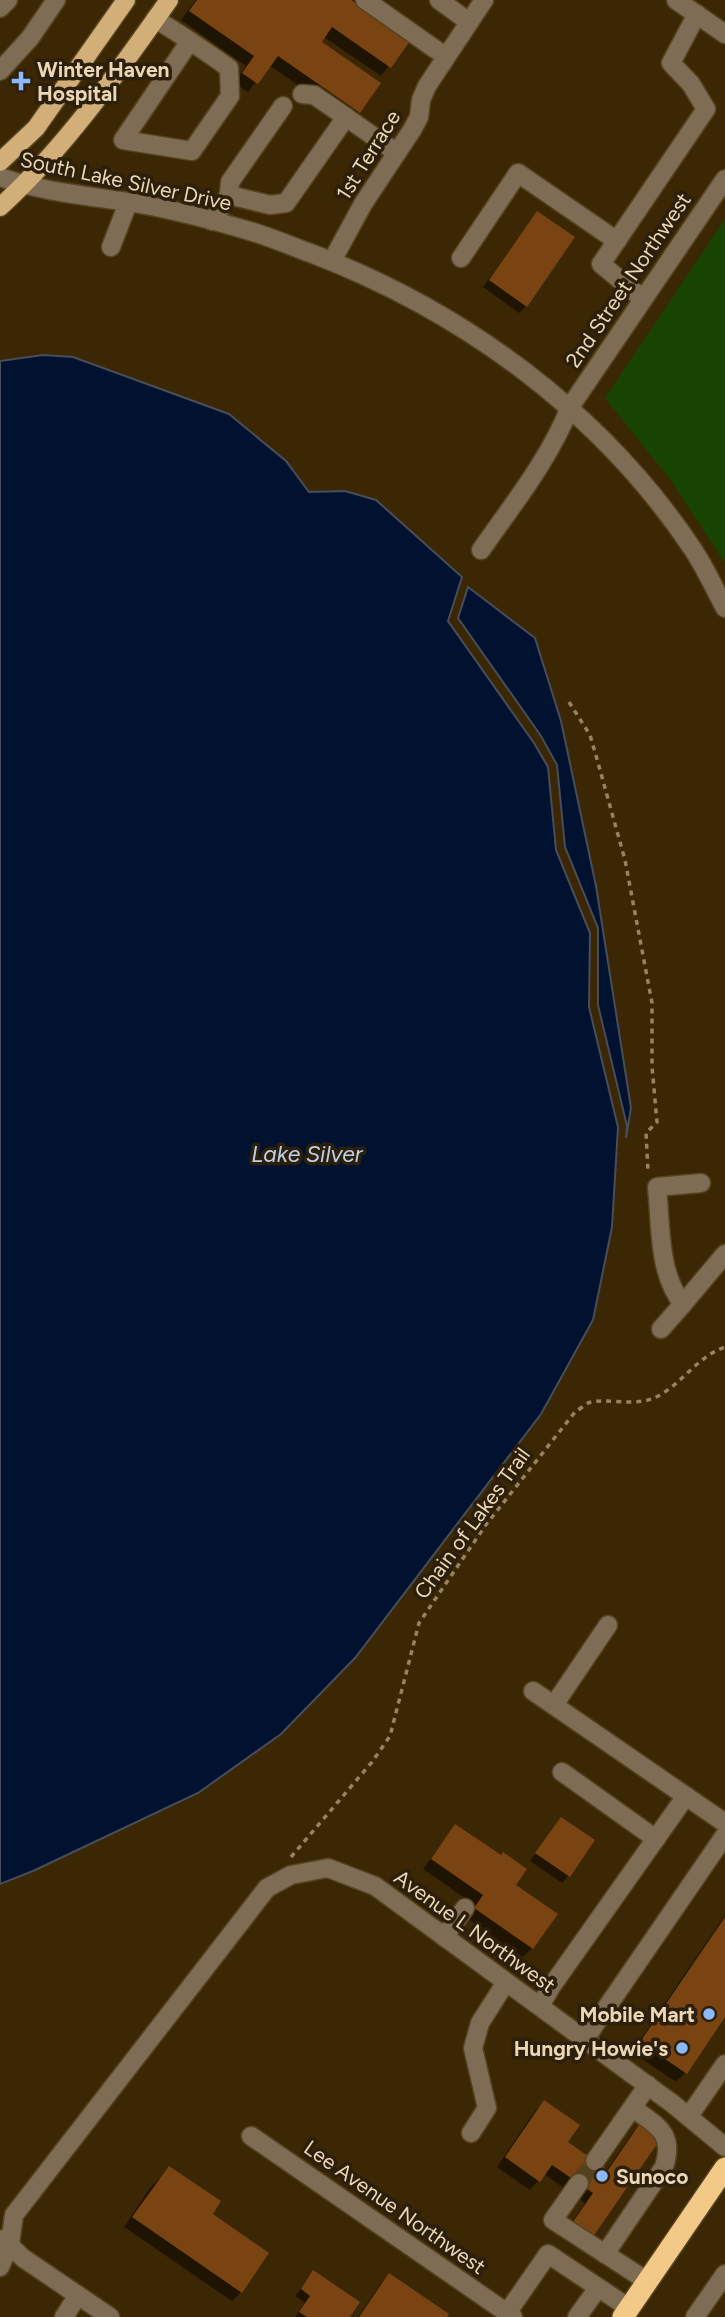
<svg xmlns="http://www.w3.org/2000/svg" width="725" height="2317" viewBox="0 0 725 2317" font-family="Figtree,sans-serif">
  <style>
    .green { fill: #184403 }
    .water { fill: #011231; stroke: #474d59; stroke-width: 2 }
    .shadow { fill: #0007 }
    .building { fill: #7a4412 }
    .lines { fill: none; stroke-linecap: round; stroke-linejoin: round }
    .minor-tunnel { stroke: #55411e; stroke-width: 18; stroke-dasharray: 18 9; stroke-linecap: butt }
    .minor-casing { stroke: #574320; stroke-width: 21 }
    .major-casing { stroke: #574320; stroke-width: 21 }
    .highway-casing { stroke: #574320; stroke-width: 24 }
    .path { stroke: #978361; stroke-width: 3.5; stroke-dasharray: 5 5; stroke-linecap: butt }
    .minor { stroke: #7e6d54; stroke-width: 18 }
    .major { stroke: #d2af79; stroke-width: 18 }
    .highway { stroke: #f3c987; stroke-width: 21 }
    .poi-dot { fill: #8cb9fc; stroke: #2c1f0b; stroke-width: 2.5 }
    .labels { text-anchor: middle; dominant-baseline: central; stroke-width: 7; stroke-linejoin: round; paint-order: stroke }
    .poi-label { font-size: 21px; font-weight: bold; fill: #ebd6b6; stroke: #2c1f0b; text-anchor: start }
    .street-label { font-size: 21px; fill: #ebd6b6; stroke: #2c1f0b }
    .water-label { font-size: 23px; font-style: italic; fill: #bfd0e9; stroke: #2c1f0b }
  </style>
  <rect width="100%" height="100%" fill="#3b2703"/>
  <!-- green -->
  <polygon class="green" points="725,219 725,563 672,482 605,398"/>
  <!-- water -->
  <g class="water">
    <polygon points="43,355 73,357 229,414 286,461 309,492 345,491 376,500 462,577 448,621 534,743 548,767 556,850 590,933 589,1007 618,1127 612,1227 593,1320 541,1414 355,1658 281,1734 198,1793 33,1871 0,1884 0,361"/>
    <polygon points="468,587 535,638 561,721 596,886 631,1108 626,1138 627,1126 598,1005 598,928 565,847 557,765 541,736 458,618"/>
  </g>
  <!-- shadow -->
  <g class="shadow">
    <polygon points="196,0 348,0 408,42 381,76 324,37 319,43 359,112 349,121 269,65 248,92 234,83 246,66 181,20"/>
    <polygon points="537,213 526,306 519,313 483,287"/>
    <polygon points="561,1819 568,1876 562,1883 530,1861"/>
    <polygon points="456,1826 514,1886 532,1948 523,1957 467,1918 475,1905 423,1869"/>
    <polygon points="725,1915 725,2014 685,2073 676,2082 632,2052"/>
    <polygon points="545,2102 565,2142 606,2171 632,2134 641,2124 589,2239 580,2249 562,2236 585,2203 544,2174 530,2190 497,2167 535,2111"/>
    <polygon points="170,2168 210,2214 241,2292 232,2301 124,2227 150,2188"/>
    <polygon points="314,2272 348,2317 295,2317 305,2303 295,2296"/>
    <polygon points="389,2275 445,2317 358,2317 380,2285"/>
  </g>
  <!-- building -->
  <g class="building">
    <polygon points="197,0 351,0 410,41 391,68 332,27 322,42 381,83 360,113 278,56 258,84 242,73 254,56 189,11"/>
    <polygon points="537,211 575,237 527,307 489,280"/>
    <polygon points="561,1817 595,1840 570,1877 535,1853"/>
    <polygon points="455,1824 501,1855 503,1852 527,1869 516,1885 558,1914 533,1949 474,1908 483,1895 431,1859"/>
    <polygon points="725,1917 725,2017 687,2074 640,2042"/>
    <polygon points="544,2100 580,2125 568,2142 608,2170 641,2122 662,2137 590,2241 570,2226 593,2193 552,2165 540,2182 505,2157"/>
    <polygon points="169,2166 221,2201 213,2214 269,2253 242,2293 132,2217"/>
    <polygon points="313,2270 360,2302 350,2317 307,2317 299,2312 310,2296 301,2289"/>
    <polygon points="389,2273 449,2314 447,2317 359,2317"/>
  </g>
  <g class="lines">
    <!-- minor-tunnel -->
    <polyline class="minor-tunnel" points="579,2183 595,2161"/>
    <defs>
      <g id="minor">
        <polyline points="365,0 445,56"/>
        <polyline points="439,0 469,22"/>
        <polyline points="676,0 725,34"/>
        <polyline points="0,8 8,0"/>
        <path d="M 155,19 C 181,34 205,51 229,68 L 230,96 L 192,151 L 123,140 L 190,41"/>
        <polyline points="0,71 30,38 56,0"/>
        <polyline points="302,94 314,95 346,117"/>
        <path d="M 0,177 C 45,193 93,196 140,204 C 178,211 216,221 253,232 C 273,238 293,247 313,254 C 464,312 601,412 692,548 C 705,567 714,588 725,608"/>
        <polyline points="229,195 270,205 286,203 346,117 397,153"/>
        <polyline points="212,221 229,195 230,182 283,106"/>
        <polyline points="111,247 128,203"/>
        <polyline points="461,258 518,173 617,241"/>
        <polyline points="332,261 363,204 412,130 419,117 421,100 427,86 484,0"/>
        <polyline points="643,299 601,264 706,109 691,84 671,63 697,14"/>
        <path d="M 481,550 C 513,504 549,460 570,407 L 725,179"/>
        <path d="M 701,1183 L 657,1187 C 661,1225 658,1274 683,1304 L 725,1254"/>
        <polyline points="661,1329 683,1304"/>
        <polyline points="533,1691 725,1823"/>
        <polyline points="554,1705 608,1625"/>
        <polyline points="562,1772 656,1839"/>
        <polyline points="444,1937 465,1908"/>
        <polyline points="540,2006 551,1987 686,1796"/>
        <polyline points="585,2039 725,1835"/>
        <polyline points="689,2116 725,2064"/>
        <polyline points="471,2133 487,2108 473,2048 480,2023 506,1982"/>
        <polyline points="251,2136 513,2317"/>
        <polyline points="595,2161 648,2085"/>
        <polyline points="579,2183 553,2220 647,2281"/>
        <polyline points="3,2239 23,2258 110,2317"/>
        <path d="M 605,2254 L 664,2167 C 675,2133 657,2126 633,2108"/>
        <polyline points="0,2267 10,2244 14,2215 267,1888 291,1875 328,1868 375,1886 673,2104 725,2147"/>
        <polyline points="507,2313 548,2254 629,2308"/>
        <polyline points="64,2317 78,2295"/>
        <polyline points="577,2317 598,2288"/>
        <polyline points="695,2317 725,2274"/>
      </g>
      <g id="major">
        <polyline points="0,162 36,128 126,0"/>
        <path d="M 0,207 C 66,147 118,72 169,0"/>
      </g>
      <polyline id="highway" points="623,2317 725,2168"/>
    </defs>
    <!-- minor casing -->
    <use href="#minor" class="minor-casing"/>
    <!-- major casing -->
    <use href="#major" class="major-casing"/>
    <!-- highway casing -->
    <use href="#highway" class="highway-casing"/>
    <!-- path -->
    <g class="path">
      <polyline points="569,702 590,735 595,752 625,860 652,1003 652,1067 657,1122 646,1133 648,1171"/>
      <path d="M 291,1857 L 372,1762 L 390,1736 L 419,1623 L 485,1526 L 575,1412 C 579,1410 584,1405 588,1403 C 604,1397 633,1407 654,1398 C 681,1386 696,1357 725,1347"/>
    </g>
    <!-- minor -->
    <use href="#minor" class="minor"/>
    <!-- major -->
    <use href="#major" class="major"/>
    <!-- highway -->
    <use href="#highway" class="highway"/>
  </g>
  <!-- markers -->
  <g class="poi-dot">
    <path d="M17.5 70.5h7v7h7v7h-7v7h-7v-7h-7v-7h7z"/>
    <circle cx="709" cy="2014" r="7"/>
    <circle cx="682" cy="2048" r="7"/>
    <circle cx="602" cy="2176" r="7"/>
  </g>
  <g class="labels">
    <!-- poi labels -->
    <g class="poi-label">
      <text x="37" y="69">Winter Haven<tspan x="37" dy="24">Hospital</tspan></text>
      <text x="695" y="2014" text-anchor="end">Mobile Mart</text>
      <text x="668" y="2048" text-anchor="end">Hungry Howie's</text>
      <text x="616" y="2176">Sunoco</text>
    </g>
    <!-- street labels -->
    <g class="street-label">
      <text transform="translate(368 155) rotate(-58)">1st Terrace</text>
      <text transform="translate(126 181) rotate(12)">South Lake Silver Drive</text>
      <text transform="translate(628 280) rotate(-56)">2nd Street Northwest</text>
      <text transform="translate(472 1523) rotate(-54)">Chain of Lakes Trail</text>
      <text transform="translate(475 1931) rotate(36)">Avenue L Northwest</text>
      <text transform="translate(395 2207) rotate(35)">Lee Avenue Northwest</text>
    </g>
    <!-- water labels -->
    <g class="water-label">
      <text x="307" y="1154">Lake Silver</text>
    </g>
  </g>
</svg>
